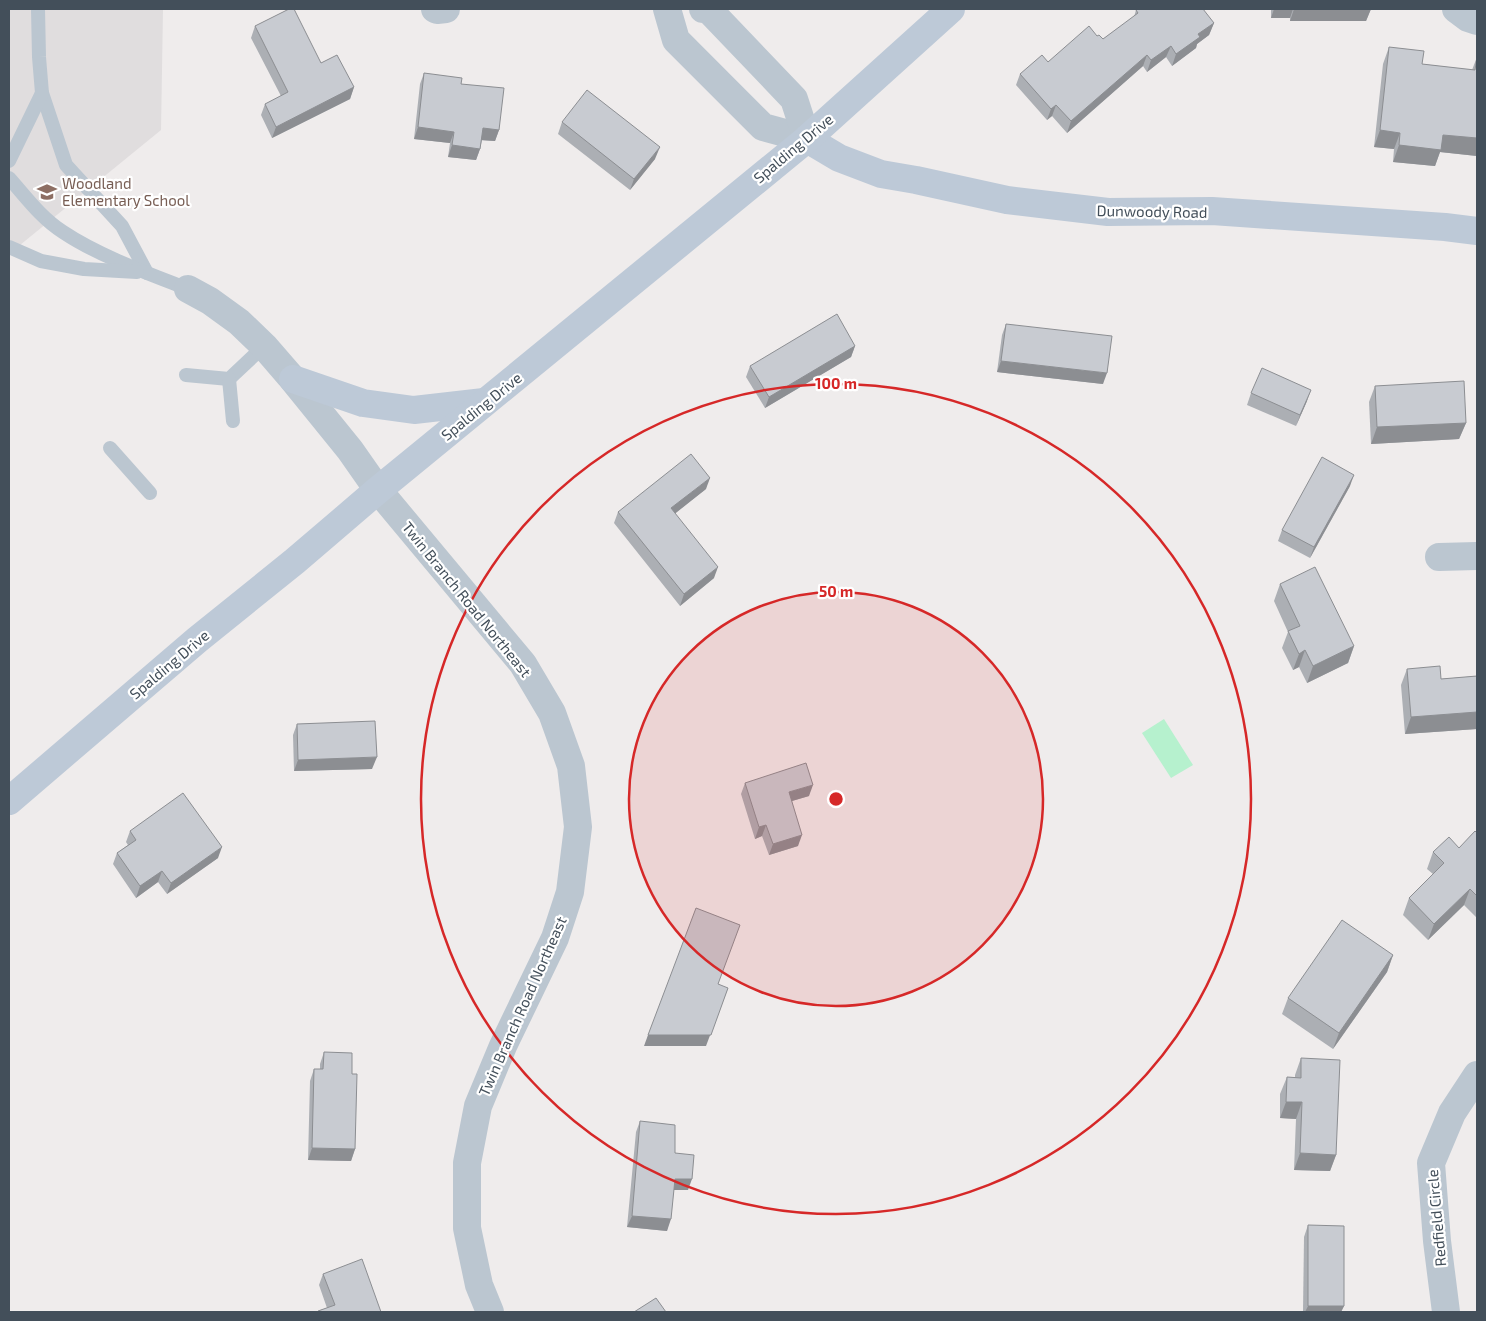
<svg xmlns="http://www.w3.org/2000/svg" width="1486" height="1321" viewBox="0 0 1486 1321" font-family="'Exo 2',sans-serif">
  <style>
    .education { fill: #e0ddde }
    .pitch { fill: #b6f1ce }
    .lines { fill: none; stroke-linecap: round; stroke-linejoin: round }
    .lane { stroke: #bbc6d0; stroke-width: 14 }
    .street { stroke: #bbc6d0; stroke-width: 28 }
    .secondary { stroke: #bdc9d7; stroke-width: 28 }
    .wall { fill: #acafb4 }
    .shaded-wall { fill: #8c8e92 }
    .building { fill: #c8cbd1; stroke: #8c8e92 }
    .ring { fill: none; stroke: #d62828; stroke-width: 2.5 }
    .labels { text-anchor: middle; dominant-baseline: central; stroke-width: 4.5; stroke-linejoin: round; paint-order: stroke }
    .street-label { font-size: 15px; fill: #434f5a; stroke: #fff }
    .education-label { font-size: 15px; fill: #785e54; stroke: #fff; text-anchor: start }
    .centre { fill: #d62828; stroke: #fff; stroke-width: 2.5 }
    .ring-label { font-size: 15px; text-anchor: middle; font-weight: bold; fill: #d62828; stroke: #fff; stroke-width: 4.5; stroke-linejoin: round; paint-order: stroke }
  </style>
  <rect width="100%" height="100%" fill="#efecec"/>
  <!-- education -->
  <polygon class="education" points="9,9 163,9 161,130 9,254"/>
  <!-- pitch -->
  <polygon class="pitch" points="1164,719 1193,765 1171,778 1142,733"/>
  <g class="lines">
    <!-- lane -->
    <g class="lane">
      <polyline points="38,9 39,57 42,93 66,165 122,226 147,273"/>
      <polyline points="9,161 42,93"/>
      <path d="M 9,178 C 26,197 41,218 63,232 C 99,256 147,273 188,289"/>
      <polyline points="9,247 41,261 84,269 137,272"/>
      <polyline points="186,375 229,379 264,346"/>
      <polyline points="229,379 233,421"/>
      <polyline points="110,448 150,493"/>
    </g>
    <!-- street -->
    <g class="street">
      <polyline points="435,9 437,10 446,9"/>
      <polyline points="667,9 676,40 763,127 807,139"/>
      <polyline points="703,9 709,10 794,99 807,139"/>
      <polyline points="1456,9 1468,18 1477,21"/>
      <polyline points="188,289 210,301 239,322 264,346 290,376 350,450 378,490 523,664 552,713 571,766 578,827 570,892 555,938 503,1046 478,1106 467,1163 467,1228 479,1285 490,1312"/>
      <polyline points="1439,557 1477,556"/>
      <polyline points="1446,1312 1437,1241 1431,1163 1452,1113 1477,1075"/>
    </g>
    <!-- secondary -->
    <g class="secondary">
      <polyline points="807,139 839,158 881,174 916,180 1007,200 1108,212 1212,211 1445,227 1477,231"/>
      <polyline points="293,379 363,403 414,410 484,402"/>
      <polyline points="9,801 197,640 295,561 378,490 807,139 951,9"/>
    </g>
  </g>
  <!-- wall -->
  <g class="wall">
    <polygon points="1271,9 1371,9 1366,21 1290,21 1290,18 1271,18"/>
    <polygon points="1136,10 1214,23 1209,35 1197,44 1196,48 1172,66 1166,57 1147,72 1143,66 1067,133 1052,116 1047,120 1016,85 1020,74 1048,62 1097,36 1103,39 1134,17"/>
    <polygon points="255,26 321,63 354,87 350,99 272,138 261,115 265,104 281,96 251,38"/>
    <polygon points="1389,47 1422,64 1472,70 1477,57 1477,156 1440,152 1435,166 1393,162 1394,149 1374,147 1383,64"/>
    <polygon points="424,73 461,84 499,130 495,141 482,140 480,149 476,160 448,157 450,143 414,139 420,84"/>
    <polygon points="562,122 655,159 630,190 558,134"/>
    <polygon points="1006,324 1103,384 997,372 1002,335"/>
    <polygon points="855,346 851,357 765,408 746,377 750,366"/>
    <polygon points="1375,386 1466,423 1459,439 1371,444 1369,402"/>
    <polygon points="1251,393 1307,401 1296,426 1247,405"/>
    <polygon points="1350,486 1310,558 1278,541 1282,530"/>
    <polygon points="706,489 675,513 714,578 680,606 614,523 618,512"/>
    <polygon points="1280,584 1354,646 1348,663 1307,683 1299,667 1293,670 1282,648 1288,632 1274,601"/>
    <polygon points="1407,669 1441,679 1477,676 1477,729 1405,734 1401,685"/>
    <polygon points="297,724 372,769 294,771 293,735"/>
    <polygon points="745,783 809,796 792,801 798,846 769,855 762,836 755,839 741,794"/>
    <polygon points="130,831 218,858 167,894 158,882 136,898 113,864 117,853 128,845 126,842"/>
    <polygon points="1477,833 1477,918 1464,905 1428,940 1403,915 1409,898 1433,874 1427,869 1433,852 1459,848"/>
    <polygon points="1393,955 1387,972 1333,1049 1282,1014 1288,998"/>
    <polygon points="324,1052 352,1074 355,1149 351,1161 308,1160 310,1081 314,1069 320,1069 320,1064"/>
    <polygon points="1301,1058 1336,1155 1330,1171 1294,1170 1296,1119 1280,1118 1280,1094 1287,1077 1295,1077 1295,1075"/>
    <polygon points="640,1121 675,1153 688,1190 673,1190 667,1231 627,1227 636,1132"/>
    <polygon points="1308,1225 1344,1306 1341,1312 1303,1312 1304,1237"/>
    <polygon points="323,1274 381,1312 318,1312 318,1311 327,1308 319,1285"/>
  </g>
  <!-- shaded-wall -->
  <g class="shaded-wall">
    <polygon points="1274,9 1293,9 1290,18 1271,18"/>
    <polygon points="1294,9 1371,9 1366,21 1290,21"/>
    <polygon points="1214,23 1209,35 1197,44 1196,48 1172,66 1176,54 1198,34"/>
    <polygon points="1171,46 1166,57 1147,72 1151,60"/>
    <polygon points="1147,55 1143,66 1067,133 1071,121"/>
    <polygon points="354,87 350,99 272,138 276,127"/>
    <polygon points="1056,105 1052,116 1047,120 1051,109"/>
    <polygon points="418,127 454,132 450,143 414,139"/>
    <polygon points="483,128 499,130 495,141 479,140"/>
    <polygon points="1380,130 1400,133 1394,149 1374,147"/>
    <polygon points="1443,135 1477,138 1477,156 1440,152 1435,166 1393,162 1399,145"/>
    <polygon points="452,145 480,149 476,160 448,157"/>
    <polygon points="660,147 655,159 630,190 634,179"/>
    <polygon points="855,346 851,357 765,408 769,397"/>
    <polygon points="1001,361 1107,373 1103,384 997,372"/>
    <polygon points="1311,390 1307,401 1296,426 1300,415"/>
    <polygon points="1466,423 1459,439 1371,444 1377,427"/>
    <polygon points="1354,475 1350,486 1310,558 1314,547"/>
    <polygon points="710,478 706,489 667,520 671,508"/>
    <polygon points="718,567 714,578 680,606 684,594"/>
    <polygon points="1354,646 1348,663 1307,683 1313,666"/>
    <polygon points="1305,650 1299,667 1293,670 1299,654"/>
    <polygon points="1477,712 1477,729 1405,734 1411,717"/>
    <polygon points="377,757 372,769 294,771 298,760"/>
    <polygon points="813,785 809,796 785,803 789,792"/>
    <polygon points="766,825 762,836 755,839 759,827"/>
    <polygon points="802,835 798,846 769,855 773,844"/>
    <polygon points="222,847 218,858 167,894 171,883"/>
    <polygon points="162,871 158,882 136,898 140,886"/>
    <polygon points="1470,889 1464,905 1428,940 1434,924"/>
    <polygon points="1393,955 1387,972 1333,1049 1339,1033"/>
    <polygon points="728,988 706,1046 644,1046 648,1035"/>
    <polygon points="1286,1102 1302,1102 1296,1119 1280,1118"/>
    <polygon points="312,1148 355,1149 351,1161 308,1160"/>
    <polygon points="1300,1153 1336,1155 1330,1171 1294,1170"/>
    <polygon points="675,1179 692,1179 688,1190 670,1190"/>
    <polygon points="632,1216 671,1219 667,1231 627,1227"/>
    <polygon points="1308,1306 1344,1306 1341,1312 1305,1312"/>
  </g>
  <!-- building -->
  <g class="building">
    <polygon points="289,9 294,9 321,63 337,55 354,87 276,127 265,104 288,92 255,26"/>
    <polygon points="1138,9 1203,9 1214,23 1198,34 1200,37 1176,54 1171,46 1151,60 1147,55 1071,121 1056,105 1051,109 1020,74 1042,55 1048,62 1089,26 1097,36 1099,35 1103,39 1138,13 1136,10"/>
    <polygon points="1389,47 1424,51 1422,64 1475,70 1477,57 1477,138 1443,135 1441,150 1399,145 1400,133 1380,130"/>
    <polygon points="424,73 462,78 461,84 504,88 499,130 483,128 480,149 452,145 454,132 418,127"/>
    <polygon points="587,90 660,147 634,179 562,122"/>
    <polygon points="837,314 855,346 769,397 750,366"/>
    <polygon points="1006,324 1112,336 1107,373 1001,361"/>
    <polygon points="1262,368 1311,390 1300,415 1251,393"/>
    <polygon points="1464,381 1466,423 1377,427 1375,386"/>
    <polygon points="691,454 710,478 671,508 718,567 684,594 618,512"/>
    <polygon points="1322,457 1354,475 1314,547 1282,530"/>
    <polygon points="1315,567 1354,646 1313,666 1305,650 1299,654 1288,631 1300,626 1280,584"/>
    <polygon points="1440,666 1441,679 1477,676 1477,712 1411,717 1407,669"/>
    <polygon points="375,721 377,757 298,760 297,724"/>
    <polygon points="806,763 813,785 789,792 802,835 773,844 766,825 759,827 745,783"/>
    <polygon points="183,793 222,847 171,883 162,871 140,886 117,853 136,840 130,831"/>
    <polygon points="1475,831 1477,833 1477,896 1470,889 1434,924 1409,898 1444,863 1433,852 1449,837 1459,848"/>
    <polygon points="696,908 740,925 718,984 728,988 711,1035 648,1035"/>
    <polygon points="1342,920 1393,955 1339,1033 1288,998"/>
    <polygon points="324,1052 352,1053 352,1074 357,1074 355,1149 312,1148 314,1069 323,1069"/>
    <polygon points="1301,1058 1340,1060 1336,1155 1300,1153 1302,1102 1286,1102 1287,1077 1301,1078"/>
    <polygon points="640,1121 675,1125 675,1153 694,1155 692,1179 675,1179 671,1219 632,1216"/>
    <polygon points="1308,1225 1344,1226 1344,1306 1308,1306"/>
    <polygon points="362,1259 381,1312 319,1312 318,1311 335,1305 323,1274"/>
    <polygon points="656,1298 666,1312 634,1312"/>
  </g>
  <!-- distance rings -->
  <circle cx="836" cy="799" r="207" fill="#d62828" fill-opacity=".12"/>
  <g class="ring">
    <circle cx="836" cy="799" r="207"/>
    <circle cx="836" cy="799" r="415"/>
  </g>
  <!-- icons -->
  <defs>
    <symbol id="school-bare" viewBox="-9 -9 18 18"><path d="M0-5L7-2L0 1L-7-2ZM-4 1L0 2.5L4 1V4Q0 6-4 4Z" fill="#8d6e63" stroke="#fff" stroke-width="2.5" paint-order="stroke"/></symbol>
  </defs>
  <g fill-rule="evenodd">
    <use href="#school-bare" x="33" y="178" width="28" height="28"/>
  </g>
  <g class="labels">
    <!-- street labels -->
    <g class="street-label">
      <text transform="translate(793 148) rotate(-40)">Spalding Drive</text>
      <text transform="translate(1152 211) rotate(1)">Dunwoody Road</text>
      <text transform="translate(481 406) rotate(-39)">Spalding Drive</text>
      <text transform="translate(467 599) rotate(51)">Twin Branch Road Northeast</text>
      <text transform="translate(169 664) rotate(-40)">Spalding Drive</text>
      <text transform="translate(522 1006) rotate(-66)">Twin Branch Road Northeast</text>
      <text transform="translate(1436 1218) rotate(-95)">Redfield Circle</text>
    </g>
    <!-- education labels -->
    <g class="education-label">
      <text x="62" y="183">Woodland<tspan x="62" dy="17">Elementary School</tspan></text>
    </g>
  </g>
  <circle cx="836" cy="799" r="8" class="centre"/>
  <g class="ring-label">
    <text x="836" y="389">100 m</text>
    <text x="836" y="597">50 m</text>
  </g>
  <!-- border -->
  <rect width="1486" height="1321" fill="none" stroke="#434f5a" stroke-width="20"/>
</svg>
